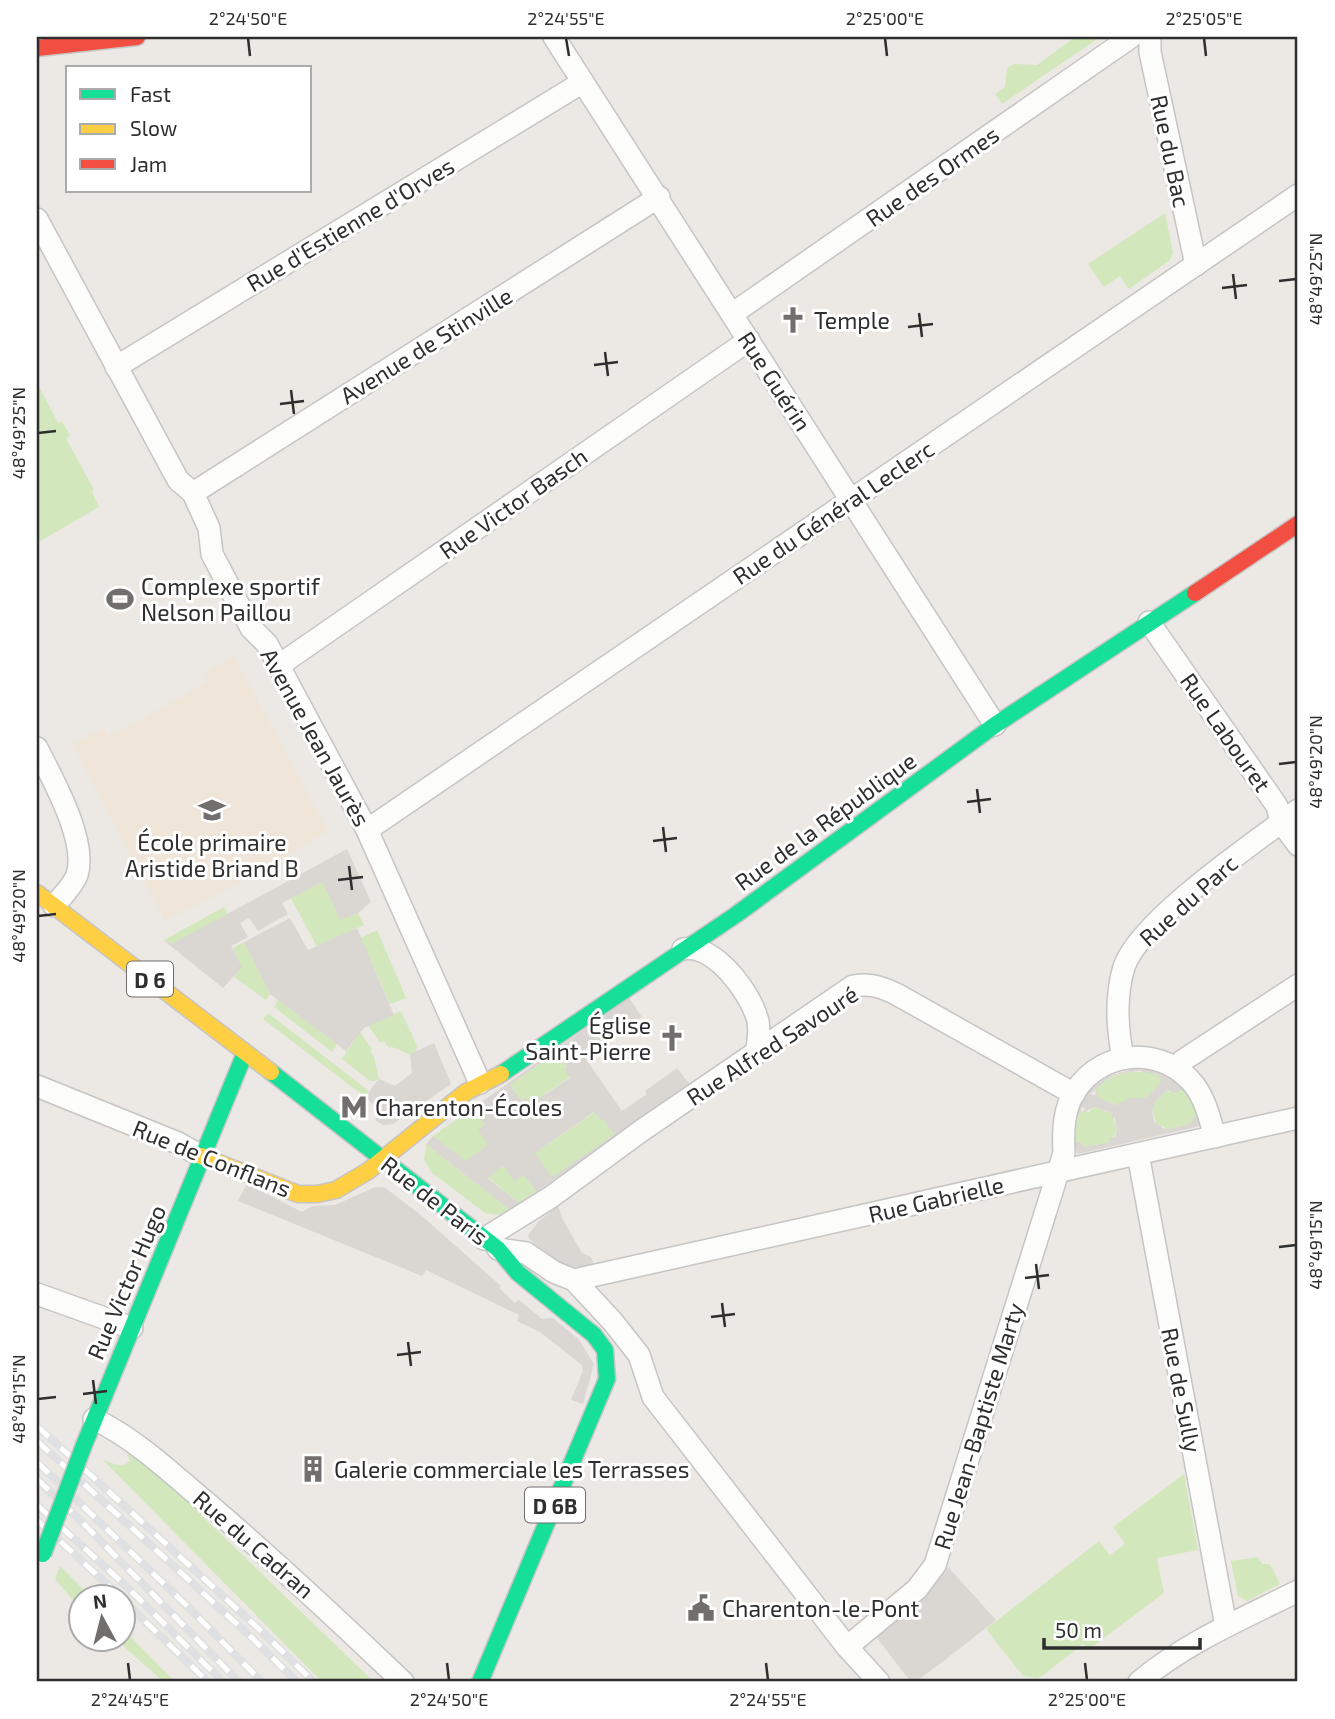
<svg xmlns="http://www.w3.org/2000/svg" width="1335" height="1719" viewBox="0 0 1335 1719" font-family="'Exo 2',sans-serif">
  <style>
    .education { fill: #efe5d8 }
    .green { fill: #d2e8bc }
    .plaza { fill: #dad6d2; fill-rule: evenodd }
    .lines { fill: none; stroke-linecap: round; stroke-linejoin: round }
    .street-casing { stroke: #c6c5c5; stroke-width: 24 }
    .fast-casing { stroke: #c6c5c5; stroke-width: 19 }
    .slow-casing { stroke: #c6c5c5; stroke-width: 19 }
    .jam-casing { stroke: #c6c5c5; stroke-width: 19 }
    .street { stroke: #fcfcfb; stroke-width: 21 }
    .fast { stroke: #16e098; stroke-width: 16 }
    .slow { stroke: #ffcf43; stroke-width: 16 }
    .jam { stroke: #f24e42; stroke-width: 16 }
    .rail-casing { stroke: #dfe0e1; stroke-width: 8 }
    .rail { stroke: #fff; stroke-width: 5; stroke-dasharray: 16; stroke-linecap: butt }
    .fast-bridge-casing { stroke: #c6c5c5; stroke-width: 19; stroke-linecap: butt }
    .fast-bridge { stroke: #16e098; stroke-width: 16 }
    .ticks { fill: none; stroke: #2e2e2e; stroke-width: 2.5 }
    .labels { text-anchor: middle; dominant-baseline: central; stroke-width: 6; stroke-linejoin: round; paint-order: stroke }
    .shield { fill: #fff; stroke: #6d6d6d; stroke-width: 2 }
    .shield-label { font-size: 21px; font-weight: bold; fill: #2e2e2e }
    .street-label { font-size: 23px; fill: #2e2e2e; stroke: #fff }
    .poi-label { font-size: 23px; fill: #2e2e2e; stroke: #fff; text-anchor: start }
    .neatline { fill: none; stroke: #2e2e2e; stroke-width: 2.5 }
    .ticks-label { font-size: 18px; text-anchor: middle; fill: #2e2e2e }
  </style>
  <rect width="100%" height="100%" fill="#ece8e4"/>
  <!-- education -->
  <polygon class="education" points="234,656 328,831 238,884 165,921 72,744 103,728 108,737 208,682 204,673"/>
  <!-- green -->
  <g class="green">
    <polygon points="1075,37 1100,37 1002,104 995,94 1005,87 1007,68 1014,64 1037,65"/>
    <polygon points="1165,213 1173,252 1170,260 1129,289 1120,276 1104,287 1088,264"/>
    <polygon points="37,383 58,423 62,421 70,436 66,438 94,490 92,492 99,507 37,543"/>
    <polygon points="322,882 341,919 358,913 364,925 317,947 291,898"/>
    <polygon points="224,907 229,915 172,944 164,940"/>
    <polygon points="377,930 406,998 390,1004 361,938"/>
    <polygon points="244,942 270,994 266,1000 234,977 241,967 233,948"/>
    <polygon points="278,1000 337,1044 332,1052 274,1007"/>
    <polygon points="401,1011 417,1046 416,1053 411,1055 392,1047 389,1048 384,1041 380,1043 368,1025"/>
    <polygon points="268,1013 369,1091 365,1097 263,1019"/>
    <polygon points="360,1032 372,1049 370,1051 374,1057 379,1079 375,1081 370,1081 342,1059"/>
    <polygon points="556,1052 567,1068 570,1077 530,1104 522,1101 510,1085"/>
    <path d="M 1130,1072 L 1147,1072 L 1159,1075 L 1160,1084 L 1145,1098 L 1135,1098 L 1116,1105 L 1096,1097 L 1095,1089 C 1106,1079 1117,1074 1130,1072 Z"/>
    <polygon points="1182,1089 1191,1100 1197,1115 1193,1118 1191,1124 1166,1130 1164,1127 1156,1124 1152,1110 1155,1107 1152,1105 1167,1090 1169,1092"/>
    <polygon points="1093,1107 1112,1113 1117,1131 1110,1142 1084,1147 1083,1144 1075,1140 1075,1124 1080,1111 1089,1112"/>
    <polygon points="473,1108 485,1125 489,1145 466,1162 433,1136"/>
    <polygon points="595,1112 603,1119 614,1135 552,1178 535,1153"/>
    <polygon points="426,1144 510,1210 500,1215 485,1213 431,1172 424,1160"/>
    <polygon points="503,1166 524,1174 536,1191 519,1203 487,1177"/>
    <path d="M 122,1443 L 203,1507 L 201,1515 L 374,1682 L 322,1682 L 103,1460 C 114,1463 123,1470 130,1460 Z"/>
    <polygon points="1184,1474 1198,1550 1157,1558 1164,1593 1088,1650 1083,1644 1042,1676 1036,1678 1023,1676 986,1629 1099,1541 1110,1555 1125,1544 1113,1527"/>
    <polygon points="1258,1557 1262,1564 1270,1564 1280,1584 1247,1601 1238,1596 1231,1561"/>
    <polygon points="60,1566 90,1596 80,1596 80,1608 55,1579"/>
    <polygon points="123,1629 175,1682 164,1682 115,1639 122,1638"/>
  </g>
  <!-- plaza -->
  <g class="plaza">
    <polygon points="347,849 371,902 358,913 341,920 322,882 282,903 288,914 258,931 249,918 240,923 248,937 231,946 242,967 223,988 162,939 172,944"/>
    <polygon points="290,918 308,950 357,928 394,1015 364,1028 346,1051 270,994 244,942"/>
    <path d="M 629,998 L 642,1017 L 596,1048 L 592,1044 L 581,1052 L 622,1111 L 647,1094 L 645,1091 L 677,1068 L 690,1085 L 510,1210 L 426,1144 L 433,1136 L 466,1161 L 488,1145 L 478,1130 L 485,1125 L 473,1108 ZM 556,1052 L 567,1067 L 565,1069 L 570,1078 L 530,1104 L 526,1098 L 522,1101 L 510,1085 ZM 594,1112 L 601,1120 L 603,1119 L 614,1135 L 552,1177 L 535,1153 ZM 503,1166 L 514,1181 L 524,1175 L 536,1191 L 519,1203 L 487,1178 Z"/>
    <polygon points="434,1043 451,1084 393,1124 383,1125 375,1120 380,1111 365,1097 379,1079 395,1086 412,1073 410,1054"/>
    <path d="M 1133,1069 L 1157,1071 L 1177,1081 L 1191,1094 L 1202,1123 L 1200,1126 L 1078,1154 L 1072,1142 L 1077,1110 L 1087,1092 L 1108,1076 ZM 1139,1071 L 1159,1075 L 1160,1084 L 1145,1098 L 1130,1098 L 1115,1105 L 1097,1097 L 1097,1092 L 1095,1095 L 1090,1094 L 1106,1080 L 1118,1074 ZM 1182,1089 L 1191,1100 L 1197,1115 L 1193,1118 L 1190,1124 L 1166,1130 L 1154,1122 L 1152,1110 L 1155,1107 L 1153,1104 L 1167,1090 L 1175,1093 ZM 1082,1107 L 1085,1109 L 1083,1113 L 1094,1107 L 1112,1113 L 1111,1117 L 1115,1118 L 1117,1131 L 1115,1137 L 1110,1138 L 1110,1142 L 1084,1147 L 1083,1144 L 1076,1141 L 1075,1124 Z"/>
    <polygon points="247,1184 302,1212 312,1206 335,1205 375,1187 384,1187 422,1216 501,1286 499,1288 515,1303 519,1300 542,1319 553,1318 579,1340 594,1364 583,1404 571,1400 583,1371 582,1365 540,1332 517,1321 519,1315 426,1270 422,1276 238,1201"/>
    <polygon points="558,1206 563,1220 582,1253 591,1257 595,1268 565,1266 530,1240 528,1235 538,1222"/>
    <polygon points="948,1567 996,1620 941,1663 915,1682 911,1682 873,1633 929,1591"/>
  </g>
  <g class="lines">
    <defs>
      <g id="street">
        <polyline points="554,37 995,725"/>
        <polyline points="1150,37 1150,52 1196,265"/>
        <polyline points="37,219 178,480 193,493 209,528 212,554 251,628 267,644 367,830 480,1083"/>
        <polyline points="732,314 1131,37"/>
        <polyline points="116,367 583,82"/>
        <polyline points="193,493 659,197"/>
        <polyline points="1149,622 1277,806 1281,822 1298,845"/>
        <polyline points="278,666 749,340"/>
        <path d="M 37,748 C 52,778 88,841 77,875 C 73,886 61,897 54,906"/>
        <polyline points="367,830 1298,195"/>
        <path d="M 683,949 C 715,944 751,993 758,1021 C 760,1033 758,1043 756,1054"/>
        <path d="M 1123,1058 C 1117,1028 1115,997 1124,967 C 1140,920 1255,842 1298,810"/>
        <polyline points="1176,1068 1182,1061 1298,985"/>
        <polyline points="37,1086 178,1143 201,1156"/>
        <polyline points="1138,1154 1226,1626"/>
        <path d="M 484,1239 L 551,1197 L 641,1131 L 853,986 C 871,983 882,987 898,995 L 1074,1094"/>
        <polyline points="498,1249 526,1253 554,1272 574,1280 613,1322 639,1355 653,1397 847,1647 879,1682"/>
        <polyline points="574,1280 1298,1118"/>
        <polyline points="37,1294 132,1328"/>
        <path d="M 94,1419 C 134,1438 168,1470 201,1498 C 271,1557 337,1619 403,1682"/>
        <path d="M 847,1647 L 917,1589 L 935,1565 L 1064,1153 C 1063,1132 1063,1108 1076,1090 C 1104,1048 1165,1046 1195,1086 C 1206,1101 1210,1120 1215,1137"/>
        <path d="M 1139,1682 C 1185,1643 1244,1618 1298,1591"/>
      </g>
      <g id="fast">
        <polyline points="271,1072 498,1249 518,1273 594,1335 605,1350 607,1379 480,1682"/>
        <polyline points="501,1074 737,914 995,725 1195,593"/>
        <polyline points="84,1445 245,1053"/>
      </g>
      <g id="slow">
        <polyline points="37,893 271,1072"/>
        <polyline points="201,1156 298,1194 317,1194 336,1190 368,1171 466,1092 501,1074"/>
      </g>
      <g id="jam">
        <polyline points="37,48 137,37"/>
        <polyline points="1195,593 1298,524"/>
      </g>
    </defs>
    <!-- street casing -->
    <use href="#street" class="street-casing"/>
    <!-- fast casing -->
    <use href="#fast" class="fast-casing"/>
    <!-- slow casing -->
    <use href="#slow" class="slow-casing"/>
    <!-- jam casing -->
    <use href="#jam" class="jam-casing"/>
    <!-- street -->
    <use href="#street" class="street"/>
    <!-- fast -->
    <use href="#fast" class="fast"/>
    <!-- slow -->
    <use href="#slow" class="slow"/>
    <!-- jam -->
    <use href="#jam" class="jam"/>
    <defs>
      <g id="rail">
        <polyline points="37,1426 259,1629 314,1682"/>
        <polyline points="37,1441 250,1636 297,1682"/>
        <polyline points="37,1462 185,1604 262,1682"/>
        <polyline points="37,1479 83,1523 239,1682"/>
        <polyline points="37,1505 125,1585 223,1682"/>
        <polyline points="37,1520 120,1596"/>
        <polyline points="122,1599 208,1682"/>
      </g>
    </defs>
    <!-- rail casing -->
    <use href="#rail" class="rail-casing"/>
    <!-- rail -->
    <use href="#rail" class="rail"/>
    <defs>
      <polyline id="fast-bridge" points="43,1554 84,1445"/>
    </defs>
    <!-- fast-bridge casing -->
    <use href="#fast-bridge" class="fast-bridge-casing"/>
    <!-- fast-bridge -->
    <use href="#fast-bridge" class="fast-bridge"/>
  </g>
  <!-- ticks -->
  <path class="ticks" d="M 248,38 L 250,56M 566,38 L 569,56M 885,38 L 887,56M 1204,38 L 1206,56M 1233,274 L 1236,299M 1279,281 L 1296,279M 1222,288 L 1247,285M 919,313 L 922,337M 908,327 L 933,324M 605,352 L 608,376M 594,365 L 618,362M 291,390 L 294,414M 280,404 L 304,401M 38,433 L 56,431M 1279,764 L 1296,762M 977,789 L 980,813M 967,802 L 991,799M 663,827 L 666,852M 653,841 L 677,838M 349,866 L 352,890M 338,880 L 363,877M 38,916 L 56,914M 1279,1247 L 1296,1245M 1036,1264 L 1039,1289M 1025,1278 L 1049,1275M 722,1303 L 725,1327M 711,1317 L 735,1314M 408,1342 L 411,1366M 397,1355 L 421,1352M 93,1380 L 96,1404M 83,1394 L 107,1391M 38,1399 L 56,1397M 128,1663 L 130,1680M 447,1663 L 449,1680M 766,1663 L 768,1680M 1085,1663 L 1087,1680"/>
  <!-- icons -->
  <defs>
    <symbol id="church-bare" viewBox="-9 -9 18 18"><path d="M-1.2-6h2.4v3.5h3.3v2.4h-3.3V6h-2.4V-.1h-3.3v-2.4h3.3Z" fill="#706f6e" stroke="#fff" stroke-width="2.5" paint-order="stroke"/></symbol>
    <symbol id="stadium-bare" viewBox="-9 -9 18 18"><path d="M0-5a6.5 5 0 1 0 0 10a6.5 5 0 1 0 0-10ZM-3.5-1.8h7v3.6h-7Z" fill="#706f6e" stroke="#fff" stroke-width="2.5" paint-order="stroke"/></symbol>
    <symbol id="school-bare" viewBox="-9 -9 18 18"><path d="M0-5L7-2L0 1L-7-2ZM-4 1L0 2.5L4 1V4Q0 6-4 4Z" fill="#706f6e" stroke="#fff" stroke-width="2.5" paint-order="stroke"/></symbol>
    <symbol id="metro-bare" viewBox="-9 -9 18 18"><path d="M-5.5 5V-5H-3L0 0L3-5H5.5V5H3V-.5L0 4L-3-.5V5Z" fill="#706f6e" stroke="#fff" stroke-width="2.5" paint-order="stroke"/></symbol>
    <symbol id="building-bare" viewBox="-9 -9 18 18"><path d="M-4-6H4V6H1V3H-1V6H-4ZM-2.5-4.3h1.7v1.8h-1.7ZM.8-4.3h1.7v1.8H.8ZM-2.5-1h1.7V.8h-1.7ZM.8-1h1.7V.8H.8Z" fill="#706f6e" stroke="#fff" stroke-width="2.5" paint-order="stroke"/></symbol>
    <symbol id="civic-bare" viewBox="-9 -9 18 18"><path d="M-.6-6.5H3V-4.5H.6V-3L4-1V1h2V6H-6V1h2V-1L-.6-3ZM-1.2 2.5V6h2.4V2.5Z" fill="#706f6e" stroke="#fff" stroke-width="2.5" paint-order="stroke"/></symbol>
  </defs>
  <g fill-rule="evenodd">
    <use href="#church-bare" x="774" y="301" width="38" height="38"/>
    <use href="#stadium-bare" x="101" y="580" width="38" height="38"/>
    <use href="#school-bare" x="193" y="791" width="38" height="38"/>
    <use href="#church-bare" x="653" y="1019" width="38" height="38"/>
    <use href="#metro-bare" x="335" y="1088" width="38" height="38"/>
    <use href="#building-bare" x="294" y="1450" width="38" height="38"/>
    <use href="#civic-bare" x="682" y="1589" width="38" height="38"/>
  </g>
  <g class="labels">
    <!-- shield labels -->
    <g class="shield">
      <rect x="127" y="961.5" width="46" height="35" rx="5"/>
      <rect x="525" y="1487.5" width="60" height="35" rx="5"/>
    </g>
    <g class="shield-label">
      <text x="150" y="979">D 6</text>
      <text x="555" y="1505">D 6B</text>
    </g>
    <!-- street labels -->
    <g class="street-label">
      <text transform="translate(1171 151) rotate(78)">Rue du Bac</text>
      <text transform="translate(932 176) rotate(-35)">Rue des Ormes</text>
      <text transform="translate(350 224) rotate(-31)">Rue d'Estienne d'Orves</text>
      <text transform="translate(426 345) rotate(-32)">Avenue de Stinville</text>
      <text transform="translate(775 381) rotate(57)">Rue Guérin</text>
      <text transform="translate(513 503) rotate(-35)">Rue Victor Basch</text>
      <text transform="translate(833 512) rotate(-34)">Rue du Général Leclerc</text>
      <text transform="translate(1226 732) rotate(55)">Rue Labouret</text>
      <text transform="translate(316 737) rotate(61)">Avenue Jean Jaurès</text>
      <text transform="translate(825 821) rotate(-36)">Rue de la République</text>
      <text transform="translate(1188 900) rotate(-42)">Rue du Parc</text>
      <text transform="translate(772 1045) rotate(-33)">Rue Alfred Savouré</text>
      <text transform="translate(212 1158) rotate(22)">Rue de Conflans</text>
      <text transform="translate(936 1199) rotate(-13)">Rue Gabrielle</text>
      <text transform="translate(435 1200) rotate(38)">Rue de Paris</text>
      <text transform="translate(126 1282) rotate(-67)">Rue Victor Hugo</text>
      <text transform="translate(1182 1390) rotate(79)">Rue de Sully</text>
      <text transform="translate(978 1426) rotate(-73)">Rue Jean-Baptiste Marty</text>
      <text transform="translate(254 1544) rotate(41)">Rue du Cadran</text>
    </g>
    <!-- poi labels -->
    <g class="poi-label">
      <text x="814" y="320">Temple</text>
      <text x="141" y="586">Complexe sportif<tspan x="141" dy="26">Nelson Paillou</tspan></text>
      <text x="212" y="842" text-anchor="middle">École primaire<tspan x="212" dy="26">Aristide Briand B</tspan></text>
      <text x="651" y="1025" text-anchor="end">Église<tspan x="651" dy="26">Saint-Pierre</tspan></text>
      <text x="375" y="1107">Charenton-Écoles</text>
      <text x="334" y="1469">Galerie commerciale les Terrasses</text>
      <text x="722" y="1608">Charenton-le-Pont</text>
    </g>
  </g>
  <!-- border -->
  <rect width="1335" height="1719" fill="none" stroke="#ffffff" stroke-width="77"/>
  <!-- legend -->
  <rect x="66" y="66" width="245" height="126" fill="#ffffff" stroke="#ababab" stroke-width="2"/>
  <rect x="80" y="89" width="35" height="10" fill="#16e098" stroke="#ababab" stroke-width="2"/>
  <text x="130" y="102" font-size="21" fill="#2e2e2e">Fast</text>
  <rect x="80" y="124" width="35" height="10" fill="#ffcf43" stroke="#ababab" stroke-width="2"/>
  <text x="130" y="136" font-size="21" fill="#2e2e2e">Slow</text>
  <rect x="80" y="159" width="35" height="10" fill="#f24e42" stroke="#ababab" stroke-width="2"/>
  <text x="130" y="172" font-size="21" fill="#2e2e2e">Jam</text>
  <!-- north arrow -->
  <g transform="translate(102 1618) rotate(353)"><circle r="33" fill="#ffffff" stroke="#ababab" stroke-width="2"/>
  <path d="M0-5L12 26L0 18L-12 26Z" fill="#706f6e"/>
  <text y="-10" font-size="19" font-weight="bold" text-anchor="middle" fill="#2e2e2e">N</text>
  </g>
  <!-- scale -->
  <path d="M1044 1638v10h156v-10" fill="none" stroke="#2e2e2e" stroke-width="3.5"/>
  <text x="1055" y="1638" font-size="21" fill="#2e2e2e" stroke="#ffffff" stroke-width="5" paint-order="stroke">50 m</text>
  <rect x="38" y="38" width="1258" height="1642" class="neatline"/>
  <g class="ticks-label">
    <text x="248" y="25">2°24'50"E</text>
    <text x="566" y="25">2°24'55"E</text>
    <text x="885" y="25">2°25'00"E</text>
    <text x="1204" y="25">2°25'05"E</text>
    <text transform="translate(1316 279) rotate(-90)" y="6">48°49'25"N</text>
    <text transform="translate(19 433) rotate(-90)" y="6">48°49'25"N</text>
    <text transform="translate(1316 762) rotate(-90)" y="6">48°49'20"N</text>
    <text transform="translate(19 916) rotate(-90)" y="6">48°49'20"N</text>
    <text transform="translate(1316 1245) rotate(-90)" y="6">48°49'15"N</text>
    <text transform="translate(19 1399) rotate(-90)" y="6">48°49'15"N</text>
    <text x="130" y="1706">2°24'45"E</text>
    <text x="449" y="1706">2°24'50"E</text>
    <text x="768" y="1706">2°24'55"E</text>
    <text x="1087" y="1706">2°25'00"E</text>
  </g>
</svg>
